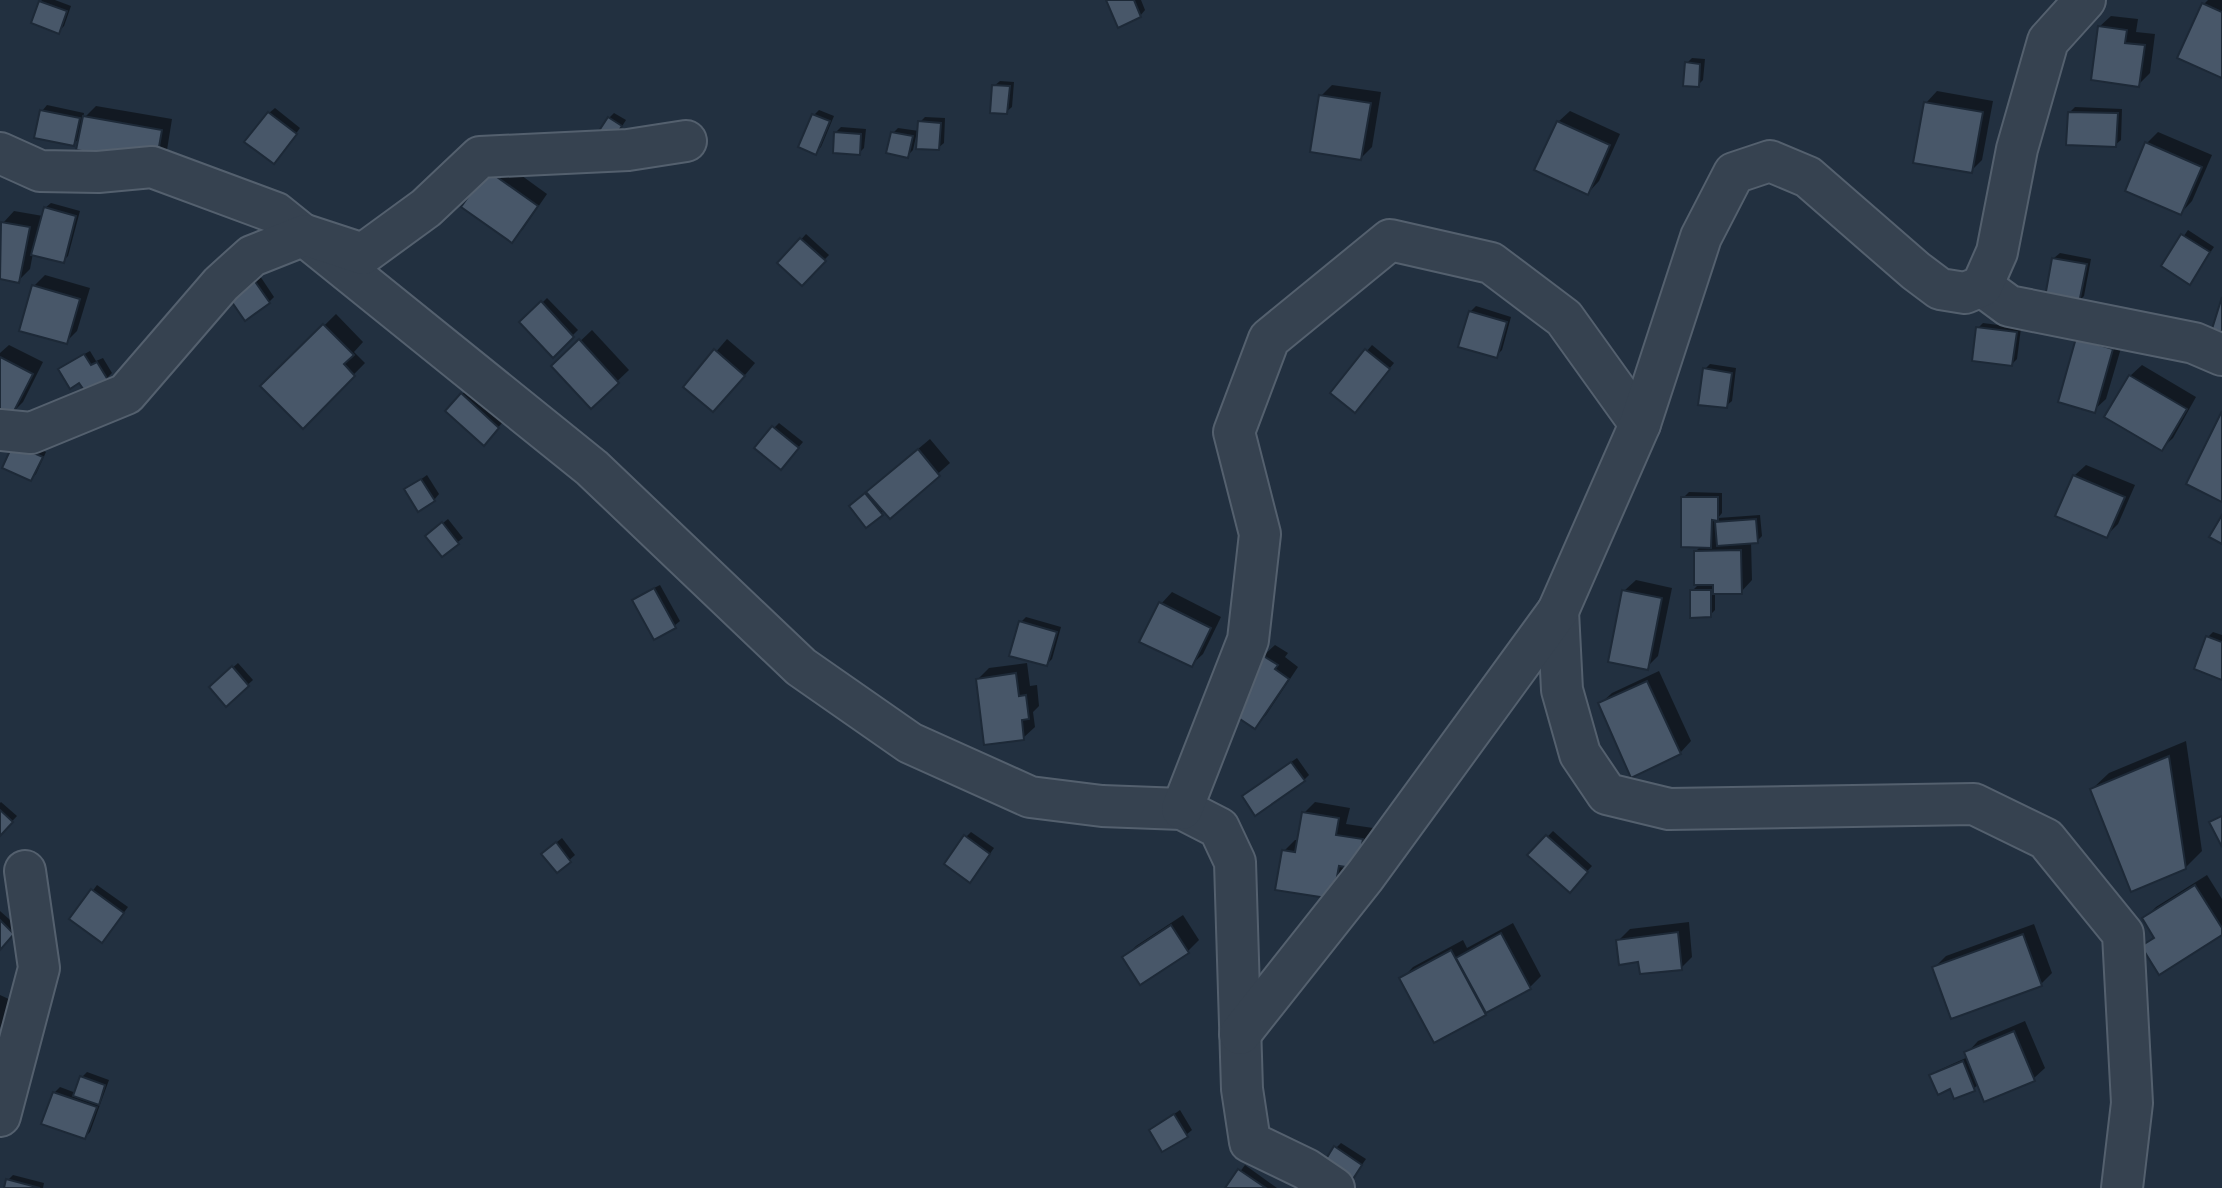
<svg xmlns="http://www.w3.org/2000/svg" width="2222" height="1188" viewBox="0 0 2222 1188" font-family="'Fira Sans Condensed',sans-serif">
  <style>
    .shadow { fill: #0007 }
    .building { fill: #485769; stroke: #1d2937; stroke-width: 2 }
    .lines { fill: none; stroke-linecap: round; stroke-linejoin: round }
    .street-casing { stroke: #54606e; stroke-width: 44 }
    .street { stroke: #364250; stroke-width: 40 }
  </style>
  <rect width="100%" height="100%" fill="#223040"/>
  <!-- shadow -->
  <g class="shadow">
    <polygon points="42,0 55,0 71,6 64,26 59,31 40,2"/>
    <polygon points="1108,0 1141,0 1145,10 1140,16"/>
    <polygon points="2208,0 2222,0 2222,76 2204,4"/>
    <polygon points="2111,16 2138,19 2136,32 2155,34 2150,73 2138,85 2099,27"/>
    <polygon points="1692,58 1705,59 1703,80 1698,85 1687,63"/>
    <polygon points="1000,81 1014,82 1012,107 1006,112 994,86"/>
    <polygon points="1332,85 1381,92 1372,147 1361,158 1321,96"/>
    <polygon points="1937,91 1993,101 1982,160 1971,171 1926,103"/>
    <polygon points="47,105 84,113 83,119 96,106 172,119 167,150 156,162 81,137 73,144 42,111"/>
    <polygon points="2075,107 2122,109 2121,140 2115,145 2070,112"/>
    <polygon points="275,108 300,128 279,157 269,113"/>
    <polygon points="819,110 834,116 821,147 816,152 814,115"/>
    <polygon points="1570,111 1620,134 1599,181 1588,193 1558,122"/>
    <polygon points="614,113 626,120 612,142 609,118"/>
    <polygon points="925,117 945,118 944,143 938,148 917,132 913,150 908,155 893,133 898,128 919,131 920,122"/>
    <polygon points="841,127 866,129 864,148 859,153 836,132"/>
    <polygon points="2158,132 2212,155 2192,201 2181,213 2147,143"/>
    <polygon points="500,160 547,194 523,229 512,240 464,207"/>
    <polygon points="51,203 80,211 68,256 63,261 33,253 30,269 18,281 0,277 0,235 3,223 14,211 43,216 45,208"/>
    <polygon points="2188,230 2214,247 2190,282 2163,266"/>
    <polygon points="806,234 829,255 802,283 780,263"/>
    <polygon points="2060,253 2091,259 2084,296 2079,301 2054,258"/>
    <polygon points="258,273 274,297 269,302 229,295"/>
    <polygon points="45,275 90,288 77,331 66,342 34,286"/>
    <polygon points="547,298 578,330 553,355 522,323"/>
    <polygon points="1476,306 1511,317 1502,350 1496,356 1470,312"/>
    <polygon points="336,314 363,342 354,352 365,363 303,426 263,386"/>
    <polygon points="1983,323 2021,328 2017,359 2012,364 1978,328"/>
    <polygon points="592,330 629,370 591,406 554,366"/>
    <polygon points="2124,338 2106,399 2094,410 2078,339"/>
    <polygon points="727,339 755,363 725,399 686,387"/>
    <polygon points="9,345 43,362 23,402 12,413 0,407 0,353"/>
    <polygon points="1372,345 1394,363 1360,405 1332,392"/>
    <polygon points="90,351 96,361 103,358 112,373 107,378 66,364"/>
    <polygon points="1710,364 1736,368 1732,401 1726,406 1705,369"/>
    <polygon points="2142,365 2196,397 2173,438 2161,449 2130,376"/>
    <polygon points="467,389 503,422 484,443 448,410"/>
    <polygon points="779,423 803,442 786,462 774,428"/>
    <polygon points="930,439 950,463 890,516 885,510 881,513 856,501"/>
    <polygon points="20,440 46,452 36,474 31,479"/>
    <polygon points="2086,465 2135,485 2118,524 2107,535 2074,476"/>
    <polygon points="427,475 439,494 434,500 406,490"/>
    <polygon points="1689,492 1722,493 1722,513 1718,518 1760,515 1762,536 1757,541 1751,541 1752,580 1741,592 1715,592 1715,610 1710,615 1692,591 1700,583 1696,551 1702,545 1683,498"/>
    <polygon points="448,519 463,538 442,554 433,531"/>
    <polygon points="1636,580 1672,588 1658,656 1647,667 1624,591"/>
    <polygon points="660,585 680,621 674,626 635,600 640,595"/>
    <polygon points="1172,592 1221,617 1203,654 1191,665 1161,604"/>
    <polygon points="1026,617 1061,627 1052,659 1047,664 1021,622"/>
    <polygon points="2213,632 2222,635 2222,678 2208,637"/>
    <polygon points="1275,645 1288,653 1285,657 1298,667 1266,715 1255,726 1263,656"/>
    <polygon points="238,663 253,680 226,704 211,687"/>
    <polygon points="1027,663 1030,686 1037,685 1039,706 1033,712 1035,727 1023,738 978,679 989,668"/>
    <polygon points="1659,671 1691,741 1680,753 1600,704 1612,693"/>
    <polygon points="2186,741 2202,851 2185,868 2092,789 2109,773"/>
    <polygon points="1297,758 1309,775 1304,780 1249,791"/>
    <polygon points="1,802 17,816 0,834 0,803"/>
    <polygon points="1315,802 1350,808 1346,824 1373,828 1368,856 1344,886 1284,851 1295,840 1299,840 1304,813"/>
    <polygon points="1553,831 1592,866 1570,890 1530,855"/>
    <polygon points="971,832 994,848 975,875 966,837"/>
    <polygon points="562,838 575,855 557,871 548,849"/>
    <polygon points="2207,875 2222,899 2222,932 2144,947 2155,935 2145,918 2156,907"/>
    <polygon points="97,885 128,907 107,935 72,918"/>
    <polygon points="0,911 18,927 0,947"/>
    <polygon points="1183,915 1199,940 1187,952 1125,957 1136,946"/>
    <polygon points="1689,922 1692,957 1681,968 1640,960 1619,940 1630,929"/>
    <polygon points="1513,923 1541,976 1530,987 1435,1041 1402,979 1413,967 1463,940 1467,948"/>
    <polygon points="2034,924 2052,973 2041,984 1934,968 1946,956"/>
    <polygon points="0,995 13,1001 0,1028"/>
    <polygon points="2025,1021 2045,1068 2033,1079 1979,1084 1973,1089 1951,1087 1932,1076 1937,1071 1968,1057 1967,1053 1978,1041"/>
    <polygon points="87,1072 109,1080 90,1132 85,1137 54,1093 60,1087 76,1093 82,1077"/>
    <polygon points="1180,1110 1192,1130 1186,1135 1151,1130"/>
    <polygon points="1341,1143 1366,1159 1351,1180 1336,1148"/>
    <polygon points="1245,1165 1277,1188 1228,1188"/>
    <polygon points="13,1175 44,1183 43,1188 6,1188 8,1180"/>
  </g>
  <!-- building -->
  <g class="building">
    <polygon points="1106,0 1134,0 1141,17 1118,28"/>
    <polygon points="39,1 67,11 59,34 31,23"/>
    <polygon points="2202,3 2222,12 2222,78 2177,58"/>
    <polygon points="2098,26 2127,30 2125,43 2145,45 2139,87 2091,80"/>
    <polygon points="1685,62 1700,64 1699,87 1683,86"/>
    <polygon points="992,85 1010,86 1007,114 990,113"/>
    <polygon points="1319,95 1371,103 1361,160 1310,152"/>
    <polygon points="1924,102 1983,112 1972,173 1913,163"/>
    <polygon points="40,110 80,118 74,146 34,138"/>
    <polygon points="268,112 297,134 274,164 244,142"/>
    <polygon points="2068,112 2118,113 2116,147 2066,145"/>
    <polygon points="812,114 830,121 816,155 798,147"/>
    <polygon points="83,116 162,130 156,164 76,150"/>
    <polygon points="608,117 622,126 607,149 593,140"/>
    <polygon points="918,121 941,123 939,150 916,149"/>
    <polygon points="1557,121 1610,145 1588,195 1534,170"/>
    <polygon points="834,132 861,134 860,155 833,153"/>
    <polygon points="891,132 913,136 908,158 886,153"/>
    <polygon points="2145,142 2202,167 2181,215 2125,191"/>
    <polygon points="487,170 538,206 512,243 461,207"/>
    <polygon points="44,207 76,216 64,263 31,255"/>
    <polygon points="1,222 30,227 19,283 0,279"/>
    <polygon points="2181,234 2210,252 2190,285 2161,266"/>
    <polygon points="800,238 826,261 802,286 777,263"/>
    <polygon points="2052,258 2087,264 2079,303 2045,297"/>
    <polygon points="252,277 270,303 245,321 227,295"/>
    <polygon points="32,285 80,299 67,344 19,331"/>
    <polygon points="2222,297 2222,332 2212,329"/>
    <polygon points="541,301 574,337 553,358 519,322"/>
    <polygon points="1469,311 1507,322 1497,358 1458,347"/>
    <polygon points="323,324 354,355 344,364 355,376 303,429 260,386"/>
    <polygon points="1976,327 2017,332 2012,366 1972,361"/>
    <polygon points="2076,338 2113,349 2095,413 2058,402"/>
    <polygon points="579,339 619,383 591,409 551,366"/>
    <polygon points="714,349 745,376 713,412 683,387"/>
    <polygon points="1365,349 1390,369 1355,413 1330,393"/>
    <polygon points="84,354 91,365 97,362 108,380 86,393 79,383 70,389 58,369"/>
    <polygon points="0,357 33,374 12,415 0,409"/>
    <polygon points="1703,368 1732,373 1727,408 1698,405"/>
    <polygon points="2129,375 2187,409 2162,451 2104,417"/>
    <polygon points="461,393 499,428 484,446 445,411"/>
    <polygon points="2222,411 2222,502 2186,484"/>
    <polygon points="772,426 799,448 781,470 754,448"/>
    <polygon points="13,444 43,457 31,481 2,468"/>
    <polygon points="918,449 940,476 890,519 866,492"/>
    <polygon points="2073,475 2125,497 2107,538 2055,516"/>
    <polygon points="421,479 435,501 418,512 404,489"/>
    <polygon points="865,493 883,515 866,528 849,506"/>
    <polygon points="1681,497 1718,497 1718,521 1712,520 1711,548 1681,547"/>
    <polygon points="2222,515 2222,544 2209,537"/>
    <polygon points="1756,519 1758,543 1717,546 1715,522"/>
    <polygon points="442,522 459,544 442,557 425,536"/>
    <polygon points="1741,550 1742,594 1713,594 1713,585 1694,585 1694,551"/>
    <polygon points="654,588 676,628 654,640 632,600"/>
    <polygon points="1622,590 1662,598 1648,670 1608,662"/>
    <polygon points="1690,590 1711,590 1711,617 1690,618"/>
    <polygon points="1159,602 1211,628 1192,667 1139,642"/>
    <polygon points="1019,621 1057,632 1047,666 1009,656"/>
    <polygon points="2206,636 2222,642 2222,680 2194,669"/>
    <polygon points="1262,655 1278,665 1275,669 1289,679 1255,729 1225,709"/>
    <polygon points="232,666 249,686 226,707 209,687"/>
    <polygon points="1016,673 1019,696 1026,695 1029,719 1022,720 1024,740 984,745 976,679"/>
    <polygon points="1647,681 1681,754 1631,778 1598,703"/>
    <polygon points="2169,756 2186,869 2131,892 2090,789"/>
    <polygon points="1291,762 1305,781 1255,816 1242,796"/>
    <polygon points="0,810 13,822 0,836"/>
    <polygon points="1302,812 1339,818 1336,835 1363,839 1358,869 1339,866 1333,899 1275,890 1282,850 1295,852"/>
    <polygon points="2222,816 2222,847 2209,822"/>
    <polygon points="964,835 990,854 970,883 944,864"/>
    <polygon points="1546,835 1588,872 1570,893 1527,855"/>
    <polygon points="556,842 571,862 557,873 541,854"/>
    <polygon points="2195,885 2222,928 2222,935 2159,975 2141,946 2154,938 2142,918"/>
    <polygon points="91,889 124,913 102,943 69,919"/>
    <polygon points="0,920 14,934 0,950"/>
    <polygon points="1171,925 1189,953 1140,985 1122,957"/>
    <polygon points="1678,932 1682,970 1640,974 1638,962 1619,965 1616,940"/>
    <polygon points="1501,933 1531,989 1486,1013 1456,958"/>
    <polygon points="2023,934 2042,986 1951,1019 1932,967"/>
    <polygon points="1451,950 1486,1015 1434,1043 1399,978"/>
    <polygon points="2014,1031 2035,1081 1984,1102 1964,1052"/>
    <polygon points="1963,1061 1975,1091 1954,1099 1950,1089 1938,1095 1929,1075"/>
    <polygon points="80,1076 105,1085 99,1105 73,1096"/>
    <polygon points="53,1092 97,1107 85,1139 41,1124"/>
    <polygon points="1174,1114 1188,1137 1162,1152 1149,1130"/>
    <polygon points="1334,1146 1362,1165 1351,1182 1323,1164"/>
    <polygon points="1238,1169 1266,1188 1225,1188"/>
    <polygon points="6,1179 40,1188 4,1188"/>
  </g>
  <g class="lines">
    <defs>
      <g id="street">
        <polyline points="0,153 40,171 98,172 152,167 276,213 592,468 801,667 910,743 1030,797 1102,806 1182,809 1219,828 1235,862 1242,1089 1250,1142 1306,1169 1334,1188"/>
        <polyline points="1982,286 2009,306 2194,343 2222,355"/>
        <polyline points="0,430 31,433 126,394 221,284 252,256 305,235 363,254 426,208 480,157 628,150 686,141"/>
        <polyline points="1558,611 1562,690 1580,754 1607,794 1669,809 1974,804 2046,839 2123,934 2132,1103 2122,1188"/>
        <polyline points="1182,809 1248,640 1260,534 1234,432 1269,339 1390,240 1491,263 1564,318 1640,424"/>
        <polyline points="1240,1034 1365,876 1558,611 1640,424 1701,237 1734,173 1770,161 1808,177 1916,271 1940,289 1965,293 1982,286 1997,252 2017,149 2048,41 2085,0"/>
        <polyline points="0,1116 39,968 25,871"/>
      </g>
    </defs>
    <!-- street casing -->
    <use href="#street" class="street-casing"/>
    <!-- street -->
    <use href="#street" class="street"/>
  </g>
</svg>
